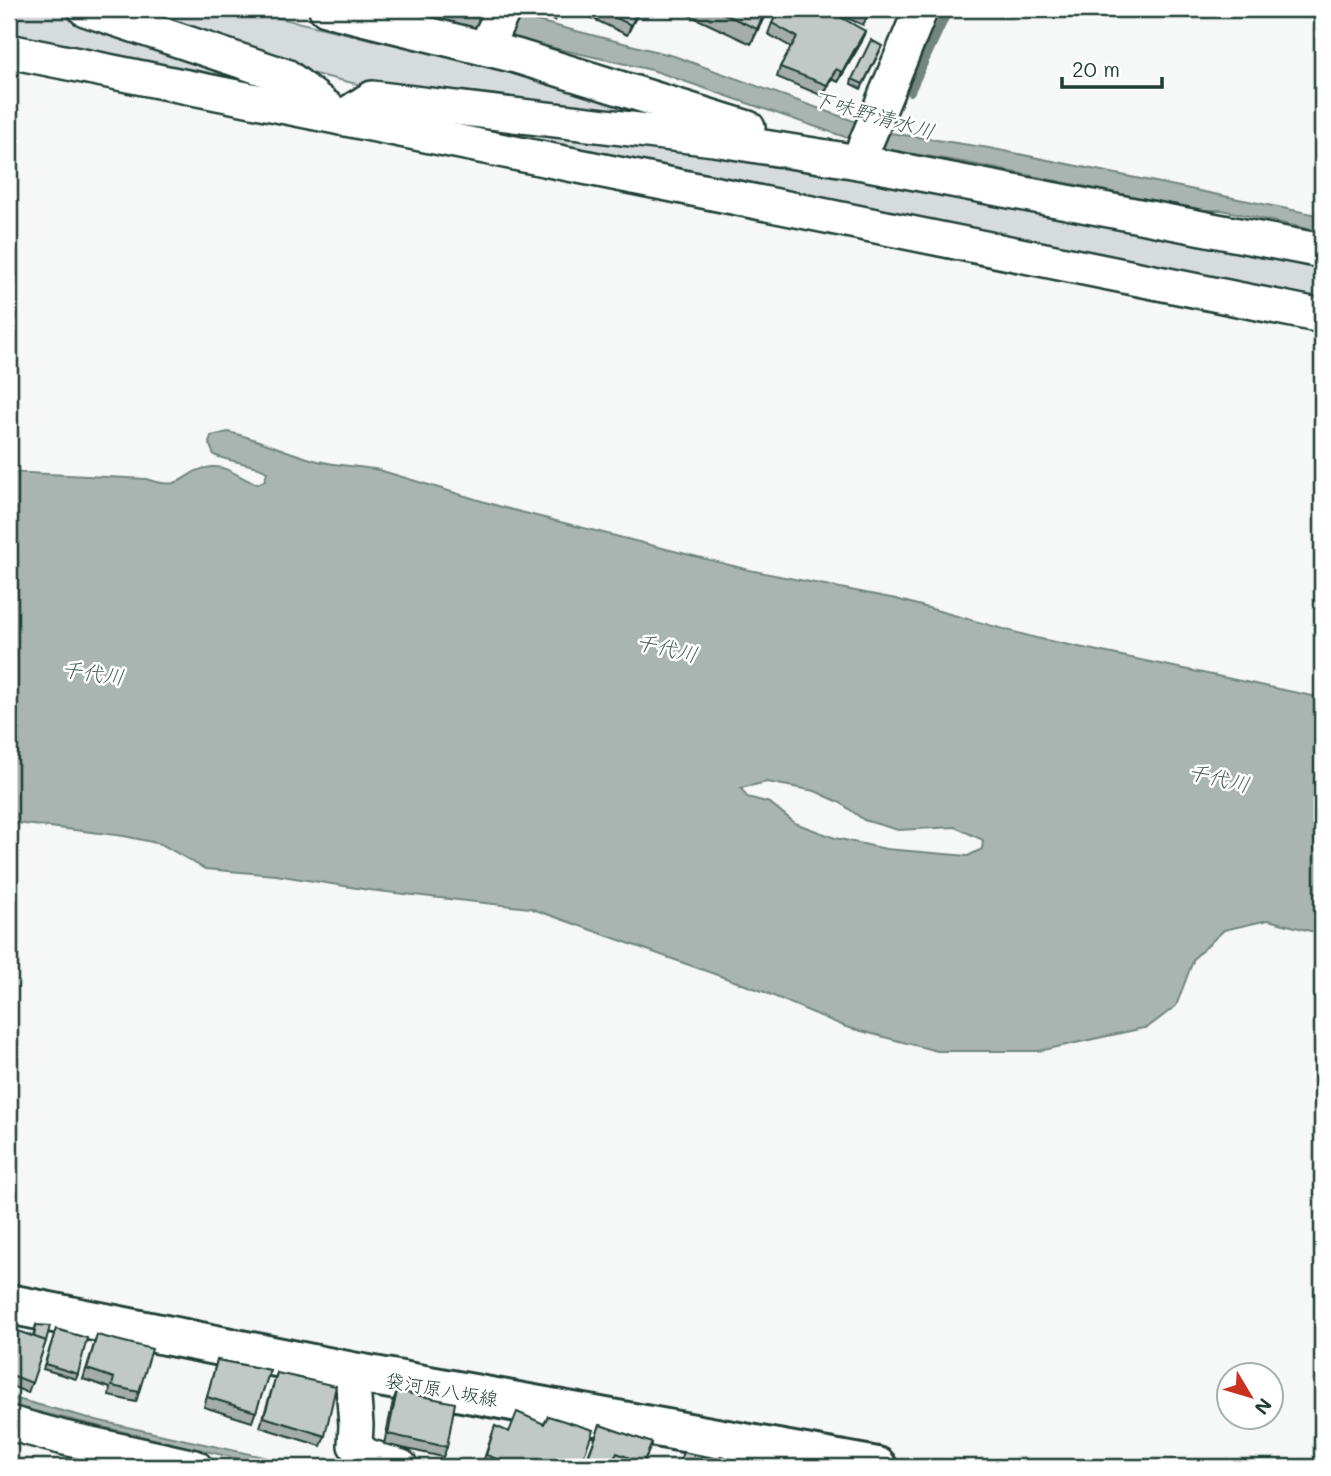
<svg xmlns="http://www.w3.org/2000/svg" width="1331" height="1476" viewBox="0 0 1331 1476" font-family="Mali,'Klee One',sans-serif">
  <style>
    .green { fill: #d6dcdb; stroke: #7a8c88; stroke-width: 2 }
    .water { fill: #aab5b1; stroke: #72857f; stroke-width: 2; fill-rule: evenodd }
    .lines { fill: none; stroke-linecap: round; stroke-linejoin: round }
    .stream { stroke: #72857f; stroke-width: 10 }
    .minor-casing { stroke: #1f3d34; stroke-width: 38 }
    .secondary-casing { stroke: #1f3d34; stroke-width: 44 }
    .minor { stroke: #fff; stroke-width: 33 }
    .secondary { stroke: #fff; stroke-width: 38 }
    .wall { fill: #a5adaa; stroke: #1f3d34; stroke-width: 2 }
    .shaded-wall { fill: #868d8b; stroke: #1f3d34; stroke-width: 2 }
    .building { fill: #c0c9c6; stroke: #1f3d34; stroke-width: 2 }
    .labels { text-anchor: middle; dominant-baseline: central; stroke-width: 5; stroke-linejoin: round; paint-order: stroke }
    .street-label { font-size: 19px; fill: #1f3d34; stroke: #fff }
    .water-label { font-size: 21px; font-style: italic; fill: #49615a; stroke: #fff }
  </style>
  <rect width="100%" height="100%" fill="#f6f7f7"/>
  <filter id="ink" filterUnits="userSpaceOnUse"><feTurbulence type="fractalNoise" baseFrequency=".0143" numOctaves="2"/><feDisplacementMap in="SourceGraphic" scale="14" xChannelSelector="R" yChannelSelector="G"/><feConvolveMatrix kernelMatrix="1 2 1 2 8 2 1 2 1" color-interpolation-filters="sRGB"/></filter>
  <g filter="url(#ink)">
    <!-- green -->
    <g class="green">
      <polygon points="9,9 53,9 292,93 9,35"/>
      <polygon points="126,9 241,9 559,83 710,126 361,85 302,71"/>
      <polygon points="447,120 673,143 1322,264 1322,304 445,125"/>
    </g>
    <!-- water -->
    <g class="water">
      <polygon points="382,9 482,9 529,19 674,56 884,132 989,148 1322,216 1322,232 1222,210 1201,210 963,162 877,148 652,70"/>
      <path d="M 228,432 C 260,439 287,453 318,461 C 338,466 359,466 379,470 L 505,508 L 749,570 L 896,599 L 1036,638 L 1322,698 L 1322,934 L 1268,920 L 1224,930 L 1194,958 L 1176,1006 L 1148,1027 L 1039,1051 L 937,1051 L 846,1027 L 762,991 L 530,908 L 369,890 L 276,875 L 205,869 L 161,844 L 124,836 L 9,822 L 9,472 L 146,479 C 189,493 179,470 212,467 C 230,466 241,480 258,484 L 265,480 L 267,472 C 251,462 232,463 214,455 L 209,443 L 211,436 ZM 767,782 L 815,791 L 841,803 L 864,820 L 898,830 L 955,827 L 983,840 L 982,849 L 968,856 L 886,849 L 835,838 L 795,823 L 770,803 L 747,797 L 741,788 Z"/>
      <polygon points="9,1397 100,1421 308,1467 274,1467 9,1405"/>
    </g>
    <g class="lines">
      <!-- stream -->
      <polyline class="stream" points="910,91 948,9"/>
      <defs>
        <g id="minor">
          <polyline points="85,9 286,76 334,113"/>
          <polyline points="326,9 516,56 748,128"/>
          <polyline points="485,48 504,9"/>
          <polyline points="9,51 1322,316"/>
          <polyline points="341,118 372,98 714,139 858,162 1322,251"/>
          <polyline points="858,162 921,9"/>
          <polyline points="352,1372 356,1425 355,1445 365,1455 401,1467"/>
          <polyline points="9,1423 60,1437 195,1467"/>
        </g>
        <polyline id="secondary" points="9,1304 352,1372 877,1467"/>
      </defs>
      <!-- minor casing -->
      <use href="#minor" class="minor-casing"/>
      <!-- secondary casing -->
      <use href="#secondary" class="secondary-casing"/>
      <!-- minor -->
      <use href="#minor" class="minor"/>
      <!-- secondary -->
      <use href="#secondary" class="secondary"/>
    </g>
    <!-- wall -->
    <g class="wall">
      <polygon points="531,9 561,9 555,21"/>
      <polygon points="578,9 640,9 627,35 577,11"/>
      <polygon points="676,9 768,9 751,44"/>
      <polygon points="826,9 871,9 863,25"/>
      <polygon points="772,23 865,31 862,41 838,82 832,79 823,96 777,77 780,67 791,47 768,34"/>
      <polygon points="880,51 861,89 851,84 852,79"/>
      <polygon points="36,1325 46,1341 28,1393 9,1385 9,1328 33,1336"/>
      <polygon points="56,1329 78,1374 76,1379 43,1369"/>
      <polygon points="97,1335 139,1392 136,1402 109,1396 110,1388 83,1379"/>
      <polygon points="217,1360 270,1370 252,1422 204,1407"/>
      <polygon points="277,1373 325,1436 321,1446 260,1427"/>
      <polygon points="397,1391 447,1447 443,1457 384,1444 393,1401"/>
      <polygon points="600,1425 652,1443 642,1467 624,1467 613,1463 611,1467 584,1467"/>
      <polygon points="495,1426 580,1467 488,1467 482,1465"/>
    </g>
    <!-- shaded-wall -->
    <g class="shaded-wall">
      <polygon points="639,9 640,9 627,35 631,25"/>
      <polygon points="766,9 768,9 751,44 757,29"/>
      <polygon points="865,31 862,41 838,82 842,72"/>
      <polygon points="836,69 832,79 823,96 827,85"/>
    </g>
    <!-- building -->
    <g class="building">
      <polygon points="544,9 560,9 557,15"/>
      <polygon points="597,9 639,9 631,25"/>
      <polygon points="713,9 766,9 757,29"/>
      <polygon points="779,9 826,9 865,31 842,72 836,69 827,85 780,67 797,37 772,23"/>
      <polygon points="852,9 870,9 867,15"/>
      <polygon points="871,40 882,46 863,84 852,79"/>
      <polygon points="36,1325 50,1326 46,1341 34,1337"/>
      <polygon points="9,1328 46,1341 32,1383 9,1374"/>
      <polygon points="56,1329 87,1338 78,1374 45,1364"/>
      <polygon points="97,1335 152,1349 139,1392 112,1386 114,1378 87,1369"/>
      <polygon points="217,1360 270,1370 256,1412 207,1397"/>
      <polygon points="277,1373 336,1386 325,1436 264,1417"/>
      <polygon points="397,1391 455,1403 447,1447 388,1434"/>
      <polygon points="517,1412 544,1424 548,1416 593,1430 580,1467 519,1467 486,1455 495,1426 509,1432"/>
      <polygon points="600,1425 652,1443 643,1463 617,1453 610,1466 588,1458"/>
      <polygon points="683,1452 707,1458 704,1467 678,1467"/>
      <polygon points="721,1456 756,1467 717,1467"/>
    </g>
  </g>
  <g class="labels">
    <!-- street labels -->
    <g class="street-label">
      <text transform="translate(442 1389) rotate(10)">袋河原八坂線</text>
    </g>
    <!-- water labels -->
    <g class="water-label">
      <text transform="translate(874 114) rotate(16)">下味野清水川</text>
      <text transform="translate(667 647) rotate(13)">千代川</text>
      <text transform="translate(93 672) rotate(8)">千代川</text>
      <text transform="translate(1219 777) rotate(13)">千代川</text>
    </g>
  </g>
  <!-- margin -->
  <rect width="1331" height="1476" fill="none" stroke="#fff" stroke-width="35"/>
  <rect x="18" y="18" width="1296" height="1441" fill="none" stroke="#1f3d34" stroke-width="2.5" filter="url(#ink)"/>
  <!-- north arrow -->
  <g transform="translate(1250 1396) rotate(128)"><circle r="33" fill="#ffffff" stroke="#a5b1ae" stroke-width="2"/>
  <path d="M0-5L12 26L0 18L-12 26Z" fill="#c8321e"/>
  <text y="-10" font-size="19" font-weight="bold" text-anchor="middle" fill="#1f3d34">N</text>
  </g>
  <!-- scale -->
  <path d="M1062 77v10h100v-10" fill="none" stroke="#1f3d34" stroke-width="3.5"/>
  <text x="1072" y="77" font-size="21" fill="#1f3d34" stroke="#ffffff" stroke-width="5" paint-order="stroke">20 m</text>
</svg>
